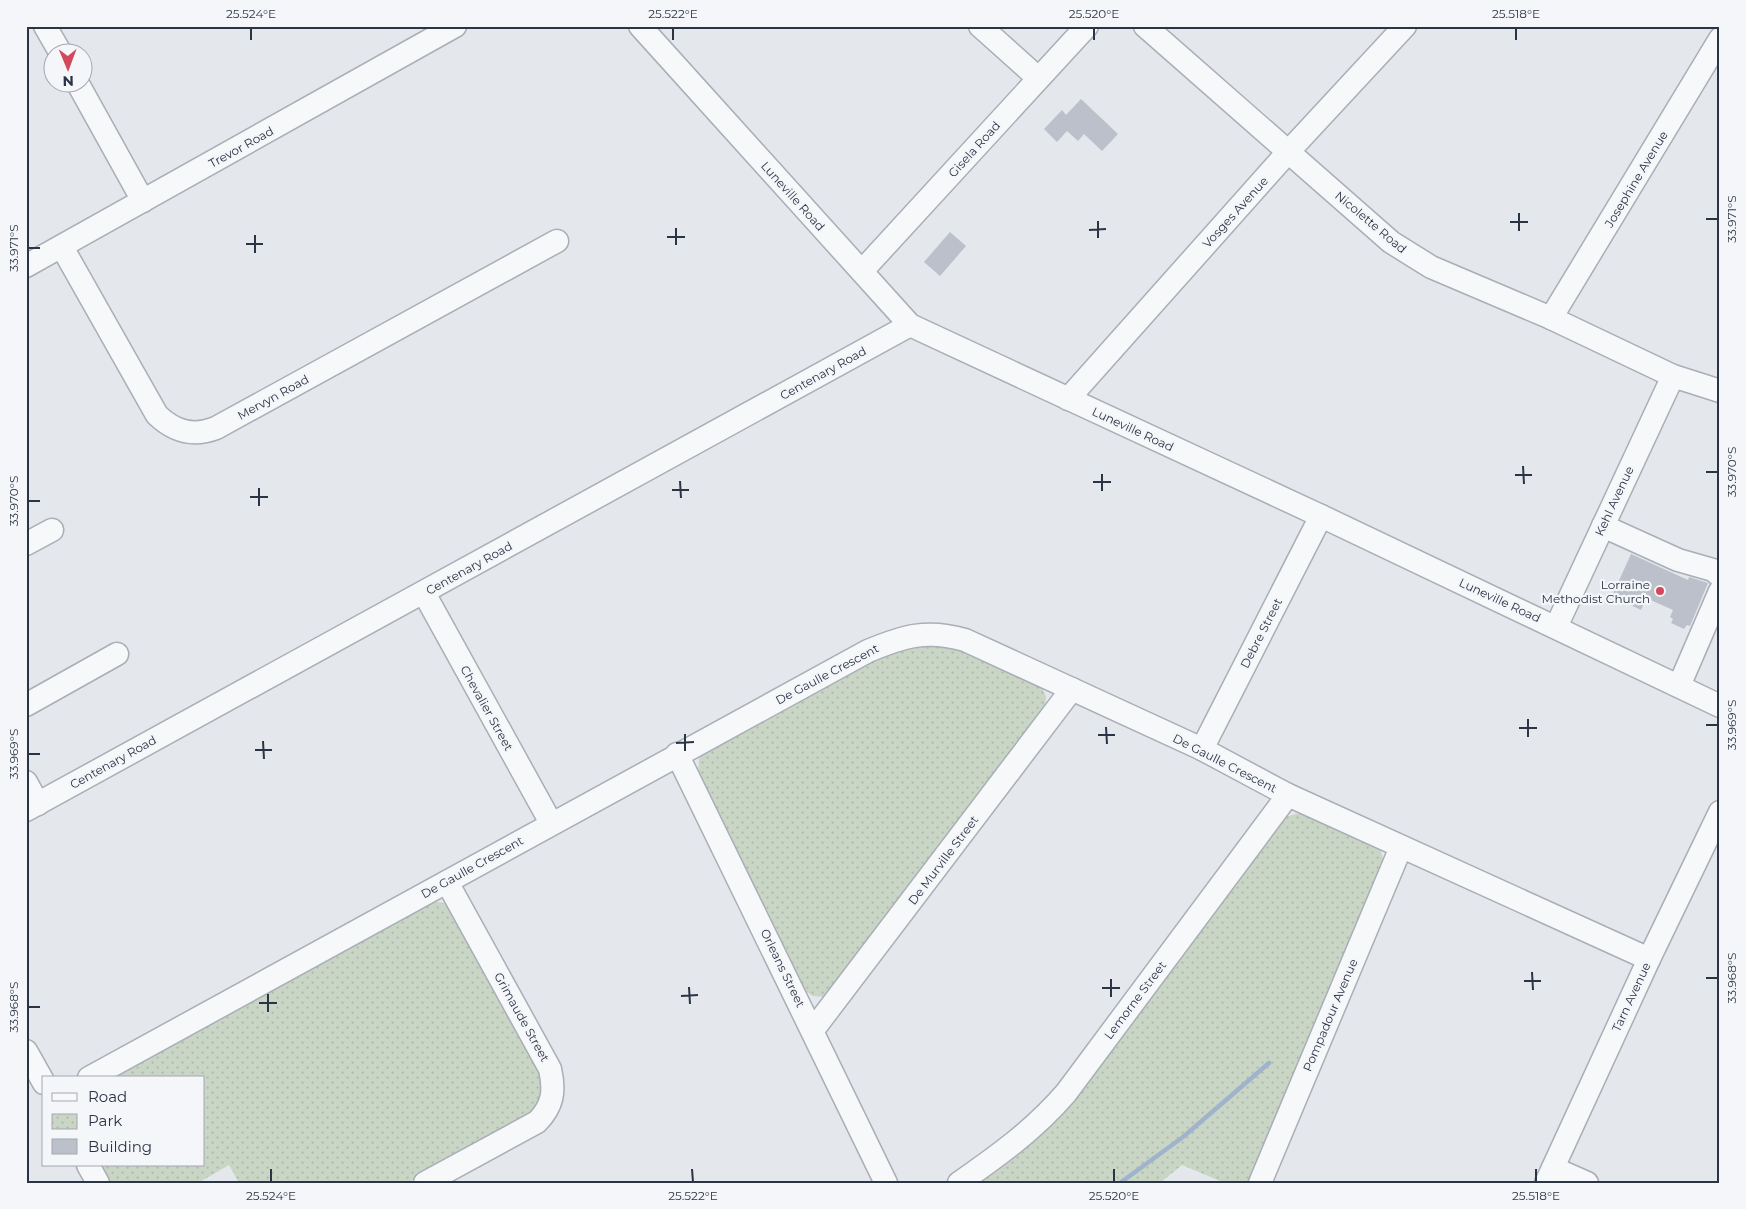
<svg xmlns="http://www.w3.org/2000/svg" width="1746" height="1209" viewBox="0 0 1746 1209" font-family="Montserrat,sans-serif">
  <style>
    .park { fill: url(#park-dots) }
    .lines { fill: none; stroke-linecap: round; stroke-linejoin: round }
    .stream { stroke: #9fb4cc; stroke-width: 4.5 }
    .building { fill: #bbc0ca }
    .minor-casing { stroke: #a9aeb7; stroke-width: 25 }
    .minor { stroke: #f7f8fa; stroke-width: 22 }
    .ticks { fill: none; stroke: #2b3445; stroke-width: 2 }
    .poi-dot { fill: #d1495b; stroke: #f4f6f9; stroke-width: 2 }
    .labels { text-anchor: middle; dominant-baseline: central; stroke-width: 4.5; stroke-linejoin: round; paint-order: stroke }
    .street-label { font-size: 12px; fill: #2b3445; stroke: #f4f6f9 }
    .poi-label { font-size: 12px; fill: #2b3445; stroke: #f4f6f9; text-anchor: end }
    .neatline { fill: none; stroke: #2b3445; stroke-width: 2 }
    .ticks-label { font-size: 12px; text-anchor: middle; fill: #2b3445 }
  </style>
  <defs>
    <pattern id="park-dots" width="8" height="8" patternUnits="userSpaceOnUse" patternTransform="scale(1.25)"><rect width="8" height="8" fill="#c9d6c5"/><path d="M2 2h.1M6 6h.1" fill="none" stroke="#adb8ab" stroke-width="1.8" stroke-linecap="round"/></pattern>
  </defs>
  <rect width="100%" height="100%" fill="#e4e7ec"/>
  <!-- park -->
  <g class="park">
    <polygon points="947,643 1041,687 1046,696 1045,710 826,997 813,996 802,989 698,775 699,759 703,752 887,649"/>
    <polygon points="1303,812 1380,848 1384,863 1297,1063 1250,1183 1225,1183 1182,1165 1160,1183 972,1183 1037,1137 1285,817"/>
    <polygon points="433,901 448,904 543,1069 545,1095 527,1118 407,1183 239,1183 229,1165 198,1183 106,1183 97,1165 204,1165 204,1078 104,1078"/>
  </g>
  <g class="lines">
    <!-- stream -->
    <polyline class="stream" points="1120,1183 1183,1137 1269,1063"/>
  </g>
  <!-- building -->
  <g class="building">
    <polygon points="1081,99 1118,134 1102,151 1084,134 1078,141 1067,131 1057,142 1044,129 1062,110 1066,115"/>
    <polygon points="950,232 966,246 940,276 924,262"/>
    <polygon points="1631,554 1688,580 1689,577 1708,583 1690,626 1687,625 1684,629 1671,623 1673,619 1670,617 1673,610 1646,598 1641,610 1612,596"/>
  </g>
  <g class="lines">
    <defs>
      <g id="minor">
        <polyline points="45,26 60,52"/>
        <polyline points="640,26 910,325 1321,516 1720,706"/>
        <polyline points="980,26 1038,78"/>
        <polyline points="1145,26 1391,242 1431,267 1551,318 1673,376 1720,391"/>
        <polyline points="77,82 143,201"/>
        <path d="M 62,247 L 157,415 C 175,432 193,437 216,428 L 557,241"/>
        <polyline points="26,266 455,26"/>
        <polyline points="862,271 1087,26"/>
        <polyline points="1551,318 1720,39"/>
        <polyline points="1068,399 1289,151 1405,26"/>
        <polyline points="1603,526 1678,560 1713,570 1720,576"/>
        <polyline points="26,544 52,530"/>
        <polyline points="424,593 551,823"/>
        <polyline points="1556,627 1673,376"/>
        <polyline points="1679,686 1720,591"/>
        <polyline points="26,705 117,654"/>
        <polyline points="1202,749 1321,516"/>
        <polyline points="677,754 886,1183"/>
        <polyline points="26,782 38,804"/>
        <polyline points="26,810 910,325"/>
        <polyline points="813,1030 1072,689"/>
        <polyline points="26,1051 44,1083"/>
        <path d="M 89,1078 L 868,651 C 904,636 927,629 965,640 L 1202,749 L 1288,795 L 1649,959"/>
        <polyline points="88,1165 98,1183"/>
        <polyline points="1553,1168 1587,1183"/>
        <path d="M 425,1183 L 537,1122 C 553,1106 555,1091 550,1069 L 447,882"/>
        <path d="M 959,1183 C 999,1155 1034,1130 1066,1093 L 1288,795"/>
        <polyline points="1260,1183 1401,847"/>
        <polyline points="1546,1183 1649,959 1720,812"/>
      </g>
    </defs>
    <!-- minor casing -->
    <use href="#minor" class="minor-casing"/>
    <!-- minor -->
    <use href="#minor" class="minor"/>
  </g>
  <!-- ticks -->
  <path class="ticks" d="M 251,28 L 251,40M 673,28 L 673,40M 1094,28 L 1094,40M 1516,28 L 1516,40M 1519,213 L 1519,231M 1706,219 L 1718,219M 1098,221 L 1098,238M 1510,222 L 1528,222M 676,228 L 676,245M 1089,230 L 1106,229M 255,235 L 255,253M 667,237 L 685,237M 246,244 L 263,244M 28,248 L 40,248M 1523,466 L 1524,484M 1706,472 L 1718,472M 1102,474 L 1102,491M 1515,475 L 1532,475M 680,481 L 681,498M 1093,482 L 1111,482M 259,488 L 259,506M 672,490 L 689,490M 250,497 L 268,497M 28,501 L 40,501M 1528,719 L 1528,737M 1706,725 L 1718,725M 1106,727 L 1107,744M 1519,728 L 1537,728M 685,734 L 685,751M 1098,735 L 1115,735M 263,741 L 264,759M 676,743 L 694,742M 255,750 L 272,750M 28,754 L 40,754M 1532,972 L 1533,990M 1706,978 L 1718,978M 1111,979 L 1111,997M 1524,981 L 1541,981M 689,987 L 690,1004M 1102,988 L 1120,988M 268,994 L 268,1012M 681,996 L 698,995M 259,1003 L 277,1003M 28,1007 L 40,1007M 271,1169 L 271,1182M 692,1169 L 693,1182M 1114,1169 L 1114,1182M 1536,1169 L 1536,1182"/>
  <!-- markers -->
  <circle class="poi-dot" cx="1660" cy="591" r="5"/>
  <g class="labels">
    <!-- street labels -->
    <g class="street-label">
      <text transform="translate(241 147) rotate(-29)">Trevor Road</text>
      <text transform="translate(974 149) rotate(-48)">Gisela Road</text>
      <text transform="translate(1636 179) rotate(-59)">Josephine Avenue</text>
      <text transform="translate(793 196) rotate(48)">Luneville Road</text>
      <text transform="translate(1235 212) rotate(-48)">Vosges Avenue</text>
      <text transform="translate(1371 222) rotate(40)">Nicolette Road</text>
      <text transform="translate(823 373) rotate(-29)">Centenary Road</text>
      <text transform="translate(273 397) rotate(-29)">Mervyn Road</text>
      <text transform="translate(1133 429) rotate(25)">Luneville Road</text>
      <text transform="translate(1614 501) rotate(-65)">Kehl Avenue</text>
      <text transform="translate(469 568) rotate(-29)">Centenary Road</text>
      <text transform="translate(1500 600) rotate(25)">Luneville Road</text>
      <text transform="translate(1261 633) rotate(-63)">Debre Street</text>
      <text transform="translate(827 674) rotate(-28)">De Gaulle Crescent</text>
      <text transform="translate(487 708) rotate(61)">Chevalier Street</text>
      <text transform="translate(113 762) rotate(-29)">Centenary Road</text>
      <text transform="translate(1225 763) rotate(27)">De Gaulle Crescent</text>
      <text transform="translate(943 860) rotate(-53)">De Murville Street</text>
      <text transform="translate(472 867) rotate(-29)">De Gaulle Crescent</text>
      <text transform="translate(783 968) rotate(64)">Orleans Street</text>
      <text transform="translate(1631 997) rotate(-65)">Tarn Avenue</text>
      <text transform="translate(1135 1000) rotate(-53)">Lemorne Street</text>
      <text transform="translate(1330 1015) rotate(-67)">Pompadour Avenue</text>
      <text transform="translate(522 1017) rotate(61)">Grimaude Street</text>
    </g>
    <!-- poi labels -->
    <g class="poi-label">
      <text x="1650" y="584">Lorraine<tspan x="1650" dy="14">Methodist Church</tspan></text>
    </g>
  </g>
  <!-- border -->
  <rect width="1746" height="1209" fill="none" stroke="#f4f6f9" stroke-width="55"/>
  <!-- legend -->
  <rect x="42" y="1076" width="162" height="90" fill="#f4f6f9" stroke="#a4a8b1"/>
  <rect x="52" y="1093" width="25" height="8" fill="#f7f8fa" stroke="#a4a8b1"/>
  <text x="88" y="1102" font-size="15" fill="#2b3445">Road</text>
  <rect x="52" y="1114" width="25" height="15" fill="url(#park-dots)" stroke="#a4a8b1"/>
  <text x="88" y="1126" font-size="15" fill="#2b3445">Park</text>
  <rect x="52" y="1139" width="25" height="15" fill="#bbc0ca" stroke="#a4a8b1"/>
  <text x="88" y="1152" font-size="15" fill="#2b3445">Building</text>
  <!-- north arrow -->
  <g transform="translate(68 68) rotate(179)"><circle r="24" fill="#f4f6f9" stroke="#a4a8b1"/>
  <path d="M0-4L9 19L0 12L-9 19Z" fill="#d1495b"/>
  <text y="-8" font-size="14" font-weight="bold" text-anchor="middle" fill="#2b3445">N</text>
  </g>
  <rect x="28" y="28" width="1690" height="1154" class="neatline"/>
  <g class="ticks-label">
    <text x="251" y="18">25.524°E</text>
    <text x="673" y="18">25.522°E</text>
    <text x="1094" y="18">25.520°E</text>
    <text x="1516" y="18">25.518°E</text>
    <text transform="translate(1732 219) rotate(-90)" y="4">33.971°S</text>
    <text transform="translate(14 248) rotate(-90)" y="4">33.971°S</text>
    <text transform="translate(1732 472) rotate(-90)" y="4">33.970°S</text>
    <text transform="translate(14 501) rotate(-90)" y="4">33.970°S</text>
    <text transform="translate(1732 725) rotate(-90)" y="4">33.969°S</text>
    <text transform="translate(14 754) rotate(-90)" y="4">33.969°S</text>
    <text transform="translate(1732 978) rotate(-90)" y="4">33.968°S</text>
    <text transform="translate(14 1007) rotate(-90)" y="4">33.968°S</text>
    <text x="271" y="1200">25.524°E</text>
    <text x="693" y="1200">25.522°E</text>
    <text x="1114" y="1200">25.520°E</text>
    <text x="1536" y="1200">25.518°E</text>
  </g>
</svg>
